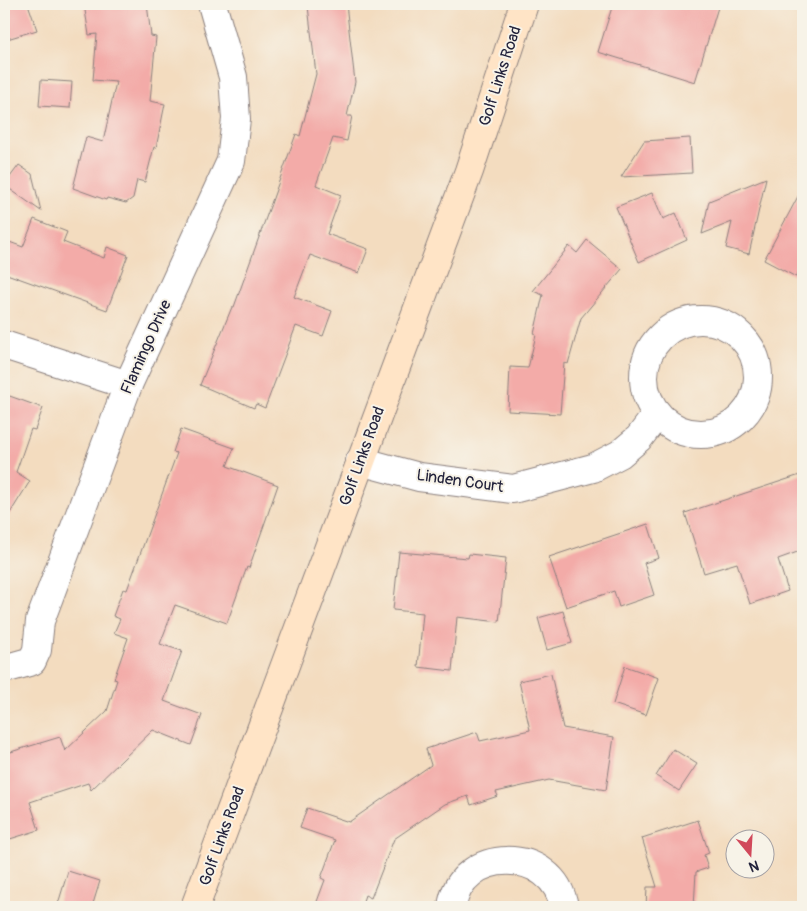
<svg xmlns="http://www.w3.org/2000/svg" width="807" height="911" viewBox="0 0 807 911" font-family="Pangolin,sans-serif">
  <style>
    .building { fill: #f3aba8 }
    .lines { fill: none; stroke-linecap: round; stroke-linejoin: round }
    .minor-casing { stroke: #8a7f7d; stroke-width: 30 }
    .secondary-casing { stroke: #8a7f7d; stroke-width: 30 }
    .minor { stroke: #fff; stroke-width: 28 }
    .secondary { stroke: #ffe4c6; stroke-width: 28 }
    .labels { text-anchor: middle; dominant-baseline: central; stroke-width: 4; stroke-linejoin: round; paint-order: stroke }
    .street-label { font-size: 16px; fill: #22223b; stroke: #f7f3e8 }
  </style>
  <rect width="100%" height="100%" fill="#f7f3e8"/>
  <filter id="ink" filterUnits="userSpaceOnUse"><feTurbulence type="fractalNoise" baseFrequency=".02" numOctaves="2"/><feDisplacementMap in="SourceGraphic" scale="10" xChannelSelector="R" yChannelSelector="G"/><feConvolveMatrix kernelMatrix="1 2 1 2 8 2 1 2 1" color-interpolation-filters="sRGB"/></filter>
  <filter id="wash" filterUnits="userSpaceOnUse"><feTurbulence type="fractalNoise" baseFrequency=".0096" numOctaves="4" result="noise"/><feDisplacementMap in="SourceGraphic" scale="20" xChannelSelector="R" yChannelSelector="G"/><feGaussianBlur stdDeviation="1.12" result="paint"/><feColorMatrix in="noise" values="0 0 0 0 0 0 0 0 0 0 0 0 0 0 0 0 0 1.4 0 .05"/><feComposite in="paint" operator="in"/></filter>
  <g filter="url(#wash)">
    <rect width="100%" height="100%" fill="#f3dcbf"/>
    <g id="blocks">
      <!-- building -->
      <g class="building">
        <polygon points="4,4 28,4 37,30 4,40"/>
        <polygon points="84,4 147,4 151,36 156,37 150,101 165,104 156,148 154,147 145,182 137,180 133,198 126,203 107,198 106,200 73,188 86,137 103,142 116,82 93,80 97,34 89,35"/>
        <polygon points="325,4 346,4 355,82 347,116 352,116 347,141 333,138 316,185 341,195 327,234 368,249 359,273 310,255 294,297 332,311 323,336 296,326 265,408 256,404 254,408 200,385 232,307 234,307 296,134 300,136 316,74 308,6"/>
        <polygon points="613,4 719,4 695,82 598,52"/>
        <polygon points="41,80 72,82 70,108 39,106"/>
        <polygon points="690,138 692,173 621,177 644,141"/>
        <polygon points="19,165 32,174 41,211 4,185"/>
        <polygon points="766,178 749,254 726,248 732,222 702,234 709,201"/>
        <polygon points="803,187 803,263 796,277 764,260"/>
        <polygon points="652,193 663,219 676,213 687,240 639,262 616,207"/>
        <polygon points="34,219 67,232 63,242 104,258 107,247 128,255 107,310 4,273 4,240 23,247"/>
        <polygon points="587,240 622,269 581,318 568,364 564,363 560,414 508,411 510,367 528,368 536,335 534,334 543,295 533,291 569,246 577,253"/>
        <polygon points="4,394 43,408 35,430 31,429 16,472 30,481 4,523"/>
        <polygon points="181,429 234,448 227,466 278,485 249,568 247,567 227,623 175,605 160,644 182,651 164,701 202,715 191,745 153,730 91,790 88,783 30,802 39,830 10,839 4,821 4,754 60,737 65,751 107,711 117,680 114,679 128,638 114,633 120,619 113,616 123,589 127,590 177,453 173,452"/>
        <polygon points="803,474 803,550 778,559 788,591 750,604 737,563 704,573 685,513"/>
        <polygon points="648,524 659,558 644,563 654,595 619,607 614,591 566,607 549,557"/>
        <polygon points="399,552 468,558 469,554 506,558 499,622 457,617 452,671 418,667 423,613 393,610"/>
        <polygon points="563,611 572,643 547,650 538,618"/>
        <polygon points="625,666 659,678 646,715 613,704"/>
        <polygon points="551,674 563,728 614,737 606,790 549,780 496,792 498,796 471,805 468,796 445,804 394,839 371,898 365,895 361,907 315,907 325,880 321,878 335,840 300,828 307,808 349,822 431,765 426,749 477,732 480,741 530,730 519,681"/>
        <polygon points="673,749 697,764 679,791 656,776"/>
        <polygon points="698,820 709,853 704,855 708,868 696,872 694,907 646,907 647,887 657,887 642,838"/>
        <polygon points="68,871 100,881 92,907 70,907 58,904"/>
      </g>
    </g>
  </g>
  <g filter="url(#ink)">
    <use href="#blocks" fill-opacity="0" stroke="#8a7f7d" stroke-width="1"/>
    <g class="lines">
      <defs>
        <g id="minor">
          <circle cx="701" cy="377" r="57"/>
          <polyline points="4,345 128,385"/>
          <polyline points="360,461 419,477 513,489 593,468 620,454 639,438 657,414"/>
          <polyline points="4,669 32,661 37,650 40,621 128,385 231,161 236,119 233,77 212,4"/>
          <path d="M 452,907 C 460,846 554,845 564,907"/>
        </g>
        <polyline id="secondary" points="195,907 469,171 524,4"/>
      </defs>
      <!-- minor casing -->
      <use href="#minor" class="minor-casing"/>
      <!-- secondary casing -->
      <use href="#secondary" class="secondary-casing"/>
      <!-- minor -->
      <use href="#minor" class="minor"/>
      <!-- secondary -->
      <use href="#secondary" class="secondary"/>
    </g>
  </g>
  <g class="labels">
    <!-- street labels -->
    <g class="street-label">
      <text transform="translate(500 76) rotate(-72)">Golf Links Road</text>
      <text transform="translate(146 347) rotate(-66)">Flamingo Drive</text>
      <text transform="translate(362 456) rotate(-70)">Golf Links Road</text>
      <text transform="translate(460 481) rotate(8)">Linden Court</text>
      <text transform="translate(222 836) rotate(-70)">Golf Links Road</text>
    </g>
  </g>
  <!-- margin -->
  <rect width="807" height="911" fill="none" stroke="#f7f3e8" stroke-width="20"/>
  <!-- north arrow -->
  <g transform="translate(750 854) rotate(162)"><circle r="24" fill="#f7f3e8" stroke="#a29fa3"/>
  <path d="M0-4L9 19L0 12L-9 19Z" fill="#d1495b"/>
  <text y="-8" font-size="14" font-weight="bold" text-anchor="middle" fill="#22223b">N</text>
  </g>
</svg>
